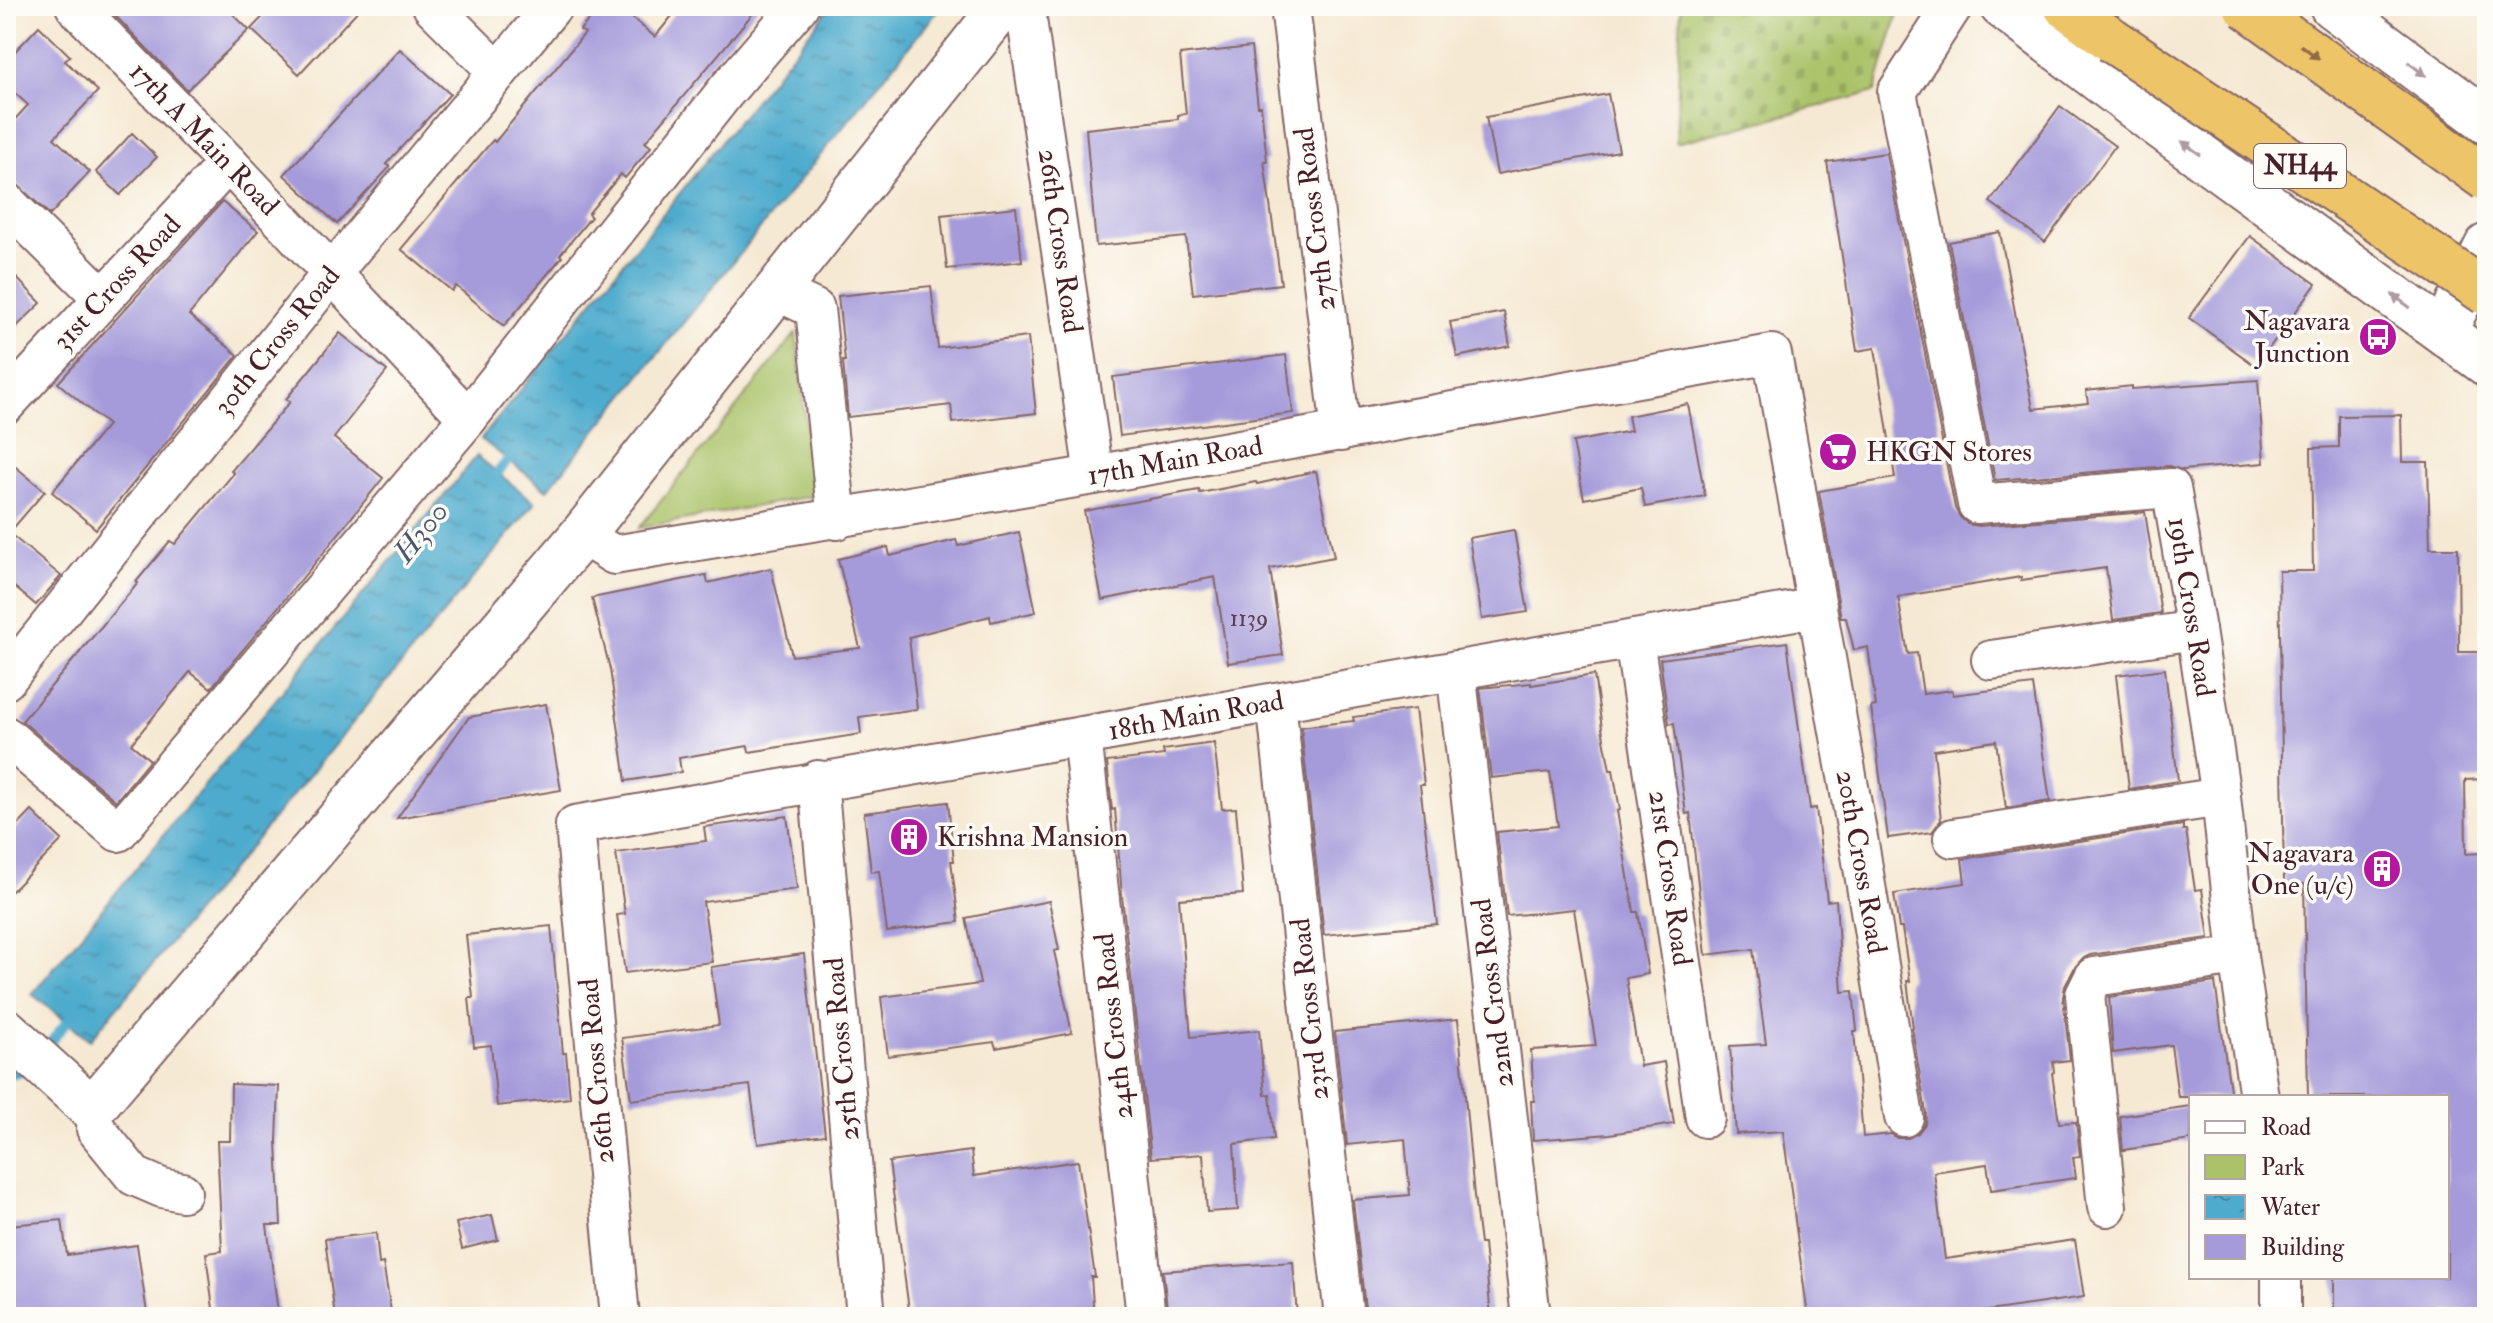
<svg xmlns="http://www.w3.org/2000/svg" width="2493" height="1323" viewBox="0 0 2493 1323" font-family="'IM FELL Double Pica',serif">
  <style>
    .cemetery { fill: url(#cemetery-stones); stroke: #7a714a; stroke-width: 2 }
    .park { fill: #aac369; stroke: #7a714a; stroke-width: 2 }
    .water { fill: url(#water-ripples); stroke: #4c657c; stroke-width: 2 }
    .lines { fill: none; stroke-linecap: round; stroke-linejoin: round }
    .stream { stroke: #4eabcd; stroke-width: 10 }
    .building { fill: #a59bda }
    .minor-casing { stroke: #866666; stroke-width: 42 }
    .tertiary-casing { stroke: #866666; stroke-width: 48 }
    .trunk-casing { stroke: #866666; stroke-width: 48 }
    .minor { stroke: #fff; stroke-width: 38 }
    .tertiary { stroke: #fff; stroke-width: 44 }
    .trunk { stroke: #eec469; stroke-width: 44 }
    .trunk-bridge-casing { stroke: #866666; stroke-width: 48; stroke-linecap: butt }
    .trunk-bridge { stroke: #eec469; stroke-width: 44 }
    .oneway { fill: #946947 }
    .oneway2 { fill: #ae9aa0 }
    .labels { text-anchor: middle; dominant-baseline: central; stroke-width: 7; stroke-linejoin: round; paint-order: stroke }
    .number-label { font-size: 24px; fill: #613e57 }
    .shield { fill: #fdfcf7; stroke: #806168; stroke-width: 2 }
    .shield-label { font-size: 26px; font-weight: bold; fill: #4a1f2b }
    .street-label { font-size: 28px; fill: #4a1f2b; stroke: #fdfcf7 }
    .poi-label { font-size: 28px; fill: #4a1f2b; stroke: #fdfcf7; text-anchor: end }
    .water-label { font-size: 30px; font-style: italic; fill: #4c576c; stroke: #fdfcf7 }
  </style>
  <defs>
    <pattern id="cemetery-stones" width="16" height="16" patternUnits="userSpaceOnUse" patternTransform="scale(2)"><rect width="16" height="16" fill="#aac369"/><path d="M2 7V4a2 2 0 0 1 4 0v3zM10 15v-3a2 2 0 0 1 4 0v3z" fill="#94a75b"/></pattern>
    <pattern id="water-ripples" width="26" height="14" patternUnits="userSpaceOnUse" patternTransform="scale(2)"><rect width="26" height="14" fill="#4eabcd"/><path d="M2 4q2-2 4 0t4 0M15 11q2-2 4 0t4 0" fill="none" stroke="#438ba7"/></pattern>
  </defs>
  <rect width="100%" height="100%" fill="#fdfcf7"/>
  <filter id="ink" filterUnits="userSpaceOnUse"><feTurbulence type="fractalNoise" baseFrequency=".0125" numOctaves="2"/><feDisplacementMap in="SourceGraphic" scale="16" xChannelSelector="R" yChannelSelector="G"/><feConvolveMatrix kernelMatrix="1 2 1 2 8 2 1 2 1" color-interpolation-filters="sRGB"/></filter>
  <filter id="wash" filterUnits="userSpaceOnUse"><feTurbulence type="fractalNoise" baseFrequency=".006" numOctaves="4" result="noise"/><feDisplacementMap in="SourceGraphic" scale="32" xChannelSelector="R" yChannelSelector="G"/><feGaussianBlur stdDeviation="1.8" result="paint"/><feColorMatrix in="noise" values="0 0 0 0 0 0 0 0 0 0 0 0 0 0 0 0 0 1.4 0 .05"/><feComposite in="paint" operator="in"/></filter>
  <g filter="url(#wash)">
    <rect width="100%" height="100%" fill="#f6e9d3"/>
    <!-- cemetery -->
    <polygon class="cemetery" points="1681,6 1900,6 1875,92 1676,143"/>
    <!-- park -->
    <polygon class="park" points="796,333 813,496 639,528"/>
    <!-- water -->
    <g class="water">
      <polygon points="831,6 942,6 547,490 481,439"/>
      <polygon points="477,456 535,503 90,1040 32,994"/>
    </g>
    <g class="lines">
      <!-- stream -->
      <g class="stream">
        <polyline points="490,482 515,451"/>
        <polyline points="43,1052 75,1011"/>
        <polyline points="6,1075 29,1070 30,1067"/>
      </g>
    </g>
    <g id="blocks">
      <!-- building -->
      <g class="building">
        <polygon points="106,6 225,6 249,30 187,90"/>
        <polygon points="273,6 362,6 299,74 251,29"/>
        <polygon points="600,6 618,6 655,37 680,6 759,6 645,142 651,147 625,178 621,174 588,214 591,217 560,255 562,257 504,326 456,286 452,291 401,249 493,140 495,142 585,33 580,30"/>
        <polygon points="39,26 70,56 65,61 98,91 54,138 90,172 50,215 6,174 6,129 28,105 6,85 6,61"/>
        <polygon points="1251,47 1258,106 1261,106 1267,161 1264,161 1281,284 1193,294 1186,237 1096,246 1086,129 1178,119 1178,115 1186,114 1180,55"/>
        <polygon points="400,49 450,94 386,164 390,167 337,224 284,175"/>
        <polygon points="1608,94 1619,151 1497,174 1486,117"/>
        <polygon points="2060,106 2115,146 2045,242 1990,202"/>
        <polygon points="132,133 157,157 120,195 96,172"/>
        <polygon points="1886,153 1955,508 1960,517 1968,524 1979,526 2145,512 2161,613 2113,620 2106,568 2021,580 2021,577 1898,597 1908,654 1917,653 1923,694 1952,690 1953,695 2033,685 2050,801 2006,808 1996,741 1934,750 1941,820 1932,832 1888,838 1871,707 1876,706 1868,647 1854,650 1846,618 1841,618 1819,491 1895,478 1875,348 1857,351 1827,162"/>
        <polygon points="222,202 258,231 189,315 238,355 96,529 52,492 108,425 58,383"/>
        <polygon points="1016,207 1022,261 947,269 941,215"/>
        <polygon points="2000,232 2033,409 2088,403 2086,391 2132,386 2132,389 2258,380 2264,463 2182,470 2169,466 1995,480 1949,242"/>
        <polygon points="2250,236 2316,284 2256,366 2189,318"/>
        <polygon points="6,267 41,303 6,337"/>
        <polygon points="931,286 938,348 1028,337 1036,413 953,423 951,405 848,417 843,361 845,361 838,296"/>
        <polygon points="1504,312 1510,346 1457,357 1450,322"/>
        <polygon points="340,333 387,371 334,438 383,478 324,552 211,688 190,672 131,744 150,760 116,801 22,721 138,583 136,582 170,541 175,544 234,473 231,471 290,402 286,399"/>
        <polygon points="1286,355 1293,413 1120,436 1113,377"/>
        <polygon points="1688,404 1705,496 1645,507 1641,488 1584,499 1573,442 1631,431 1628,416"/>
        <polygon points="2401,415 2402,462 2428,462 2430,548 2458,548 2459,652 2484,652 2486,779 2465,780 2466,854 2480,853 2487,1311 2445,1312 2446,1317 2334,1317 2334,1277 2447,1277 2447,1097 2308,1097 2304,884 2284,884 2279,571 2313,571 2311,448 2339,447 2339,416"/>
        <polygon points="6,459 45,491 9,533 61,576 36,605 6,580"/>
        <polygon points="1316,471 1334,557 1270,569 1283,655 1228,663 1215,577 1102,600 1084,511 1199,490 1200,493 1256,482 1257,484"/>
        <polygon points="1514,530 1528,612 1482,619 1469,538"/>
        <polygon points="1019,532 1036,612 991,622 990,616 909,637 917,709 859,717 861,734 749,752 748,746 679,758 681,772 626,781 610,669 592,598 706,575 708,583 771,568 792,656 860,648 838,559 888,547 890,556 956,540 958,546"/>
        <polygon points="1787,642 1810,809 1816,808 1827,901 1836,900 1842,992 1853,991 1857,1031 1854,1031 1863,1137 1891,1134 1897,1138 1908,1138 1918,1133 1925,1124 1926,1113 1912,1028 1913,1028 1907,981 1910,981 1902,928 1899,928 1894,894 1965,883 1962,859 2183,825 2183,830 2186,830 2195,890 2202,889 2209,938 2090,955 2082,959 2075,967 2065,986 2063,997 2070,1060 2053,1062 2054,1072 2052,1073 2059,1123 2076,1122 2080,1156 2073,1157 2076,1178 1991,1190 1987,1164 1934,1172 1945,1259 2075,1240 2084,1297 1947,1317 1808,1317 1783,1131 1736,1134 1730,1046 1766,1044 1753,949 1706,955 1690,813 1686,814 1674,723 1669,724 1660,659"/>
        <polygon points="2165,669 2178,781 2129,789 2116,675"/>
        <polygon points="1594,675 1602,728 1610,770 1613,770 1620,810 1617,811 1634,912 1638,912 1648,974 1626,978 1640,1066 1664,1062 1674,1124 1610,1134 1533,1140 1531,1101 1534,1101 1531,1050 1596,1046 1574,909 1507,916 1497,832 1558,826 1550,772 1491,778 1480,688 1531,683 1531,685"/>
        <polygon points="546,704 561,790 397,818 469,717"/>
        <polygon points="1415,709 1424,785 1420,785 1437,924 1324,935 1301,727 1354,721 1353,717"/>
        <polygon points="1214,743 1222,809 1236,808 1243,894 1179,899 1191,1037 1259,1030 1265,1095 1270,1094 1274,1139 1234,1144 1238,1210 1207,1212 1203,1154 1151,1158 1122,896 1115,809 1112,810 1107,762 1164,755 1163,750"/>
        <polygon points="948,802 954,861 951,861 959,922 887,932 879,871 871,872 864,813"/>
        <polygon points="32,811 62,840 6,897 6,838"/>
        <polygon points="787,816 797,889 703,902 712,962 625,973 617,915 625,914 616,853 706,841 704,827"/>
        <polygon points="1049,901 1059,950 1054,951 1072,1033 996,1048 994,1042 888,1056 881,997 980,984 966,918"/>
        <polygon points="551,926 563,1053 566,1053 570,1098 497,1106 491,1045 474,1047 469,998 473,998 466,935"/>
        <polygon points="804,954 825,1135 758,1144 750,1085 631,1100 622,1038 719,1025 711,967"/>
        <polygon points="2215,982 2231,1097 2178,1097 2171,1045 2113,1053 2109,997"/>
        <polygon points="1458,1019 1474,1196 1480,1244 1484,1244 1491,1317 1366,1317 1353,1200 1410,1195 1405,1139 1347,1145 1335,1032"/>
        <polygon points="231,1084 279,1086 277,1142 281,1225 267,1225 278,1313 251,1317 214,1317 206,1253 222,1251 217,1141 230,1141"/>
        <polygon points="2191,1106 2191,1140 2123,1150 2120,1116"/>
        <polygon points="971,1151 974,1176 1078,1161 1095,1277 1091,1277 1094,1317 910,1317 889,1162"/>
        <polygon points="492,1215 498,1240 462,1249 456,1223"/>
        <polygon points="62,1220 67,1255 137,1245 147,1313 118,1317 6,1317 6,1283 15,1282 10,1225"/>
        <polygon points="376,1233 379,1264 383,1263 392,1317 335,1317 325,1239"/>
        <polygon points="1293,1262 1297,1317 1168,1317 1163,1271"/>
      </g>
    </g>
  </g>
  <g filter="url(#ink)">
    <use href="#blocks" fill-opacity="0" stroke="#866666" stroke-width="2"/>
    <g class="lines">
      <defs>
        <g id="minor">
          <polyline points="75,6 228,163 468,418"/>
          <polyline points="432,6 498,72"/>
          <polyline points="1025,6 1094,475"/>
          <polyline points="1290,6 1341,432"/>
          <polyline points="1953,6 1897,92 1977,504 2171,488 2196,630 2221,797 2238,956 2259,1097"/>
          <polyline points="6,202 103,298"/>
          <polyline points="777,291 815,309 837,520"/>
          <polyline points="6,404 228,163"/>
          <polyline points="582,535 614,555 1094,475 1772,354 1860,849 1904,1117"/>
          <polyline points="1634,639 1705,1118"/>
          <polyline points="1991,660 2196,630"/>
          <polyline points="1456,670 1531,1317"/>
          <polyline points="6,680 331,274 553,6"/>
          <polyline points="1276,702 1344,1317"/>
          <polyline points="6,736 118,832 468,418 726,91 799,6"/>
          <polyline points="1082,736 1146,1317"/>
          <polyline points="818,780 866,1317"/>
          <polyline points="1953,838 2221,797"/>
          <polyline points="96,1129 134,1176 162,1188 182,1192"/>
          <polyline points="2107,1207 2085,995 2094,977 2238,956"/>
          <polyline points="2281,1277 2281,1317"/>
          <polyline points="620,1317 575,825 1817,607"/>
        </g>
        <g id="tertiary">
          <polyline points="2002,6 2157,124 2487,364"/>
          <polyline points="2332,6 2487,121"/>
          <polyline points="2444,332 2487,246"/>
          <polyline points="6,1031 92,1109 582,535 1003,6"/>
        </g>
        <polyline id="trunk" points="2066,6 2112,40"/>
      </defs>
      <!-- minor casing -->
      <use href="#minor" class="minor-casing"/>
      <!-- tertiary casing -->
      <use href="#tertiary" class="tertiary-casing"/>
      <!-- trunk casing -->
      <use href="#trunk" class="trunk-casing"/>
      <!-- minor -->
      <use href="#minor" class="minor"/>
      <!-- tertiary -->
      <use href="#tertiary" class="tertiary"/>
      <!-- trunk -->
      <use href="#trunk" class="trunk"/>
      <defs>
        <g id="trunk-bridge">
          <polyline points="2246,6 2487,179"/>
          <polyline points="2112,40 2487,293"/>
        </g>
      </defs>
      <!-- trunk-bridge casing -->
      <use href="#trunk-bridge" class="trunk-bridge-casing"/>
      <!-- trunk-bridge -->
      <use href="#trunk-bridge" class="trunk-bridge"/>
    </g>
    <!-- one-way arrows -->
    <defs><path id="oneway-solid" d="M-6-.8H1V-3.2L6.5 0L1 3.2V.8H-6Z" transform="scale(2)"/></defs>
    <use class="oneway" href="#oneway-solid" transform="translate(2310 52) rotate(36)"/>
    <g class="oneway2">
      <use href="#oneway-solid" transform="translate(2417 69) rotate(37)"/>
      <use href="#oneway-solid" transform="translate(2191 148) rotate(-144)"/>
      <use href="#oneway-solid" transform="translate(2401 301) rotate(-144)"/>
    </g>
  </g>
  <!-- icons -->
  <defs>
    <symbol id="bus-disc" viewBox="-11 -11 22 22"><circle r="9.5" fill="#b5179e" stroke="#fdfcf7"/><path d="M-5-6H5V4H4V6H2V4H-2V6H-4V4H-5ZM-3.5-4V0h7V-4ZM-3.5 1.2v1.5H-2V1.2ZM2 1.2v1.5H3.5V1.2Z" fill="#fff"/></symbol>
    <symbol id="supermarket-disc" viewBox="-11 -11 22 22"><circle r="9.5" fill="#b5179e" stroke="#fdfcf7"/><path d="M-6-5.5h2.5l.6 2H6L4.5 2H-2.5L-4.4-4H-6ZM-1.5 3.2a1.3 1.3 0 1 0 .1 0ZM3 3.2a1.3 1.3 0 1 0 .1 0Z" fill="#fff"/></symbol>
    <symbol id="building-disc" viewBox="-11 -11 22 22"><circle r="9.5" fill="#b5179e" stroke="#fdfcf7"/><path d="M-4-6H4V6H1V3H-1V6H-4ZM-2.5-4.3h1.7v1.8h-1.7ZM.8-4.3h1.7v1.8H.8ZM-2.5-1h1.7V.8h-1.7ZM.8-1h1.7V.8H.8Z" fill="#fff"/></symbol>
  </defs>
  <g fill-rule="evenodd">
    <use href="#bus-disc" x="2356" y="315" width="44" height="44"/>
    <use href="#supermarket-disc" x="1816" y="430" width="44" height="44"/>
    <use href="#building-disc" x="887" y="815" width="44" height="44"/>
    <use href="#building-disc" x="2360" y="847" width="44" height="44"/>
  </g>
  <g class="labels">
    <!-- number labels -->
    <g class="number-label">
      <text x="1249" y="618">1139</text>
    </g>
    <!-- shield labels -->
    <rect class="shield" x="2254" y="144" width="92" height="44" rx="6"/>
    <g class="shield-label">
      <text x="2300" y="166">NH44</text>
    </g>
    <!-- street labels -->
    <g class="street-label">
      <text transform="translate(204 139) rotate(46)">17th A Main Road</text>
      <text transform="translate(1315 219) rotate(-97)">27th Cross Road</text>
      <text transform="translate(1060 241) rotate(82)">26th Cross Road</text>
      <text transform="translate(117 283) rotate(-47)">31st Cross Road</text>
      <text transform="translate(277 341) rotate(-51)">30th Cross Road</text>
      <text transform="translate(1175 461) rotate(-10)">17th Main Road</text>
      <text transform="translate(2191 607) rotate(81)">19th Cross Road</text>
      <text transform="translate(1196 716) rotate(-10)">18th Main Road</text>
      <text transform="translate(1861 862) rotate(80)">20th Cross Road</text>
      <text transform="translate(1670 878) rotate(82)">21st Cross Road</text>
      <text transform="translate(1493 993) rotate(-97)">22nd Cross Road</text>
      <text transform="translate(1310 1009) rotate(-96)">23rd Cross Road</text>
      <text transform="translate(1114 1026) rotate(-96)">24th Cross Road</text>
      <text transform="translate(842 1049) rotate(-95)">25th Cross Road</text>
      <text transform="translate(597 1071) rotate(-95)">26th Cross Road</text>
    </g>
    <!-- poi labels -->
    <g class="poi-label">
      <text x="2350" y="321">Nagavara<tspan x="2350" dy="32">Junction</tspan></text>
      <text x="1866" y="452" text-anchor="start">HKGN Stores</text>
      <text x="937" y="837" text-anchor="start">Krishna Mansion</text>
      <text x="2354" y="853">Nagavara<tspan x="2354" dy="32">One (u/c)</tspan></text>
    </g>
    <!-- water labels -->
    <g class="water-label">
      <text transform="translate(421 532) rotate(-52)">H300</text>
    </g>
  </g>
  <!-- margin -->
  <rect width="2493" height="1323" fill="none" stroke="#fdfcf7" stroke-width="32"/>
  <!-- legend -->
  <rect x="2189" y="1095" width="260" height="184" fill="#fdfcf7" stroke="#b5a4a5" stroke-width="2"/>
  <rect x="2205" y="1121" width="40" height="12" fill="#ffffff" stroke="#b5a4a5" stroke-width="2"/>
  <text x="2261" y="1135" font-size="24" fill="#4a1f2b">Road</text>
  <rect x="2205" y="1155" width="40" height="24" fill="#aac369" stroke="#b5a4a5" stroke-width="2"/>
  <text x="2261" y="1175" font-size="24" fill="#4a1f2b">Park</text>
  <rect x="2205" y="1195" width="40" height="24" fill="url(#water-ripples)" stroke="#b5a4a5" stroke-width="2"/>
  <text x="2261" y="1215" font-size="24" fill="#4a1f2b">Water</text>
  <rect x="2205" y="1235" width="40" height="24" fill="#a59bda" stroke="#b5a4a5" stroke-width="2"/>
  <text x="2261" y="1255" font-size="24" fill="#4a1f2b">Building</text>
</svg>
